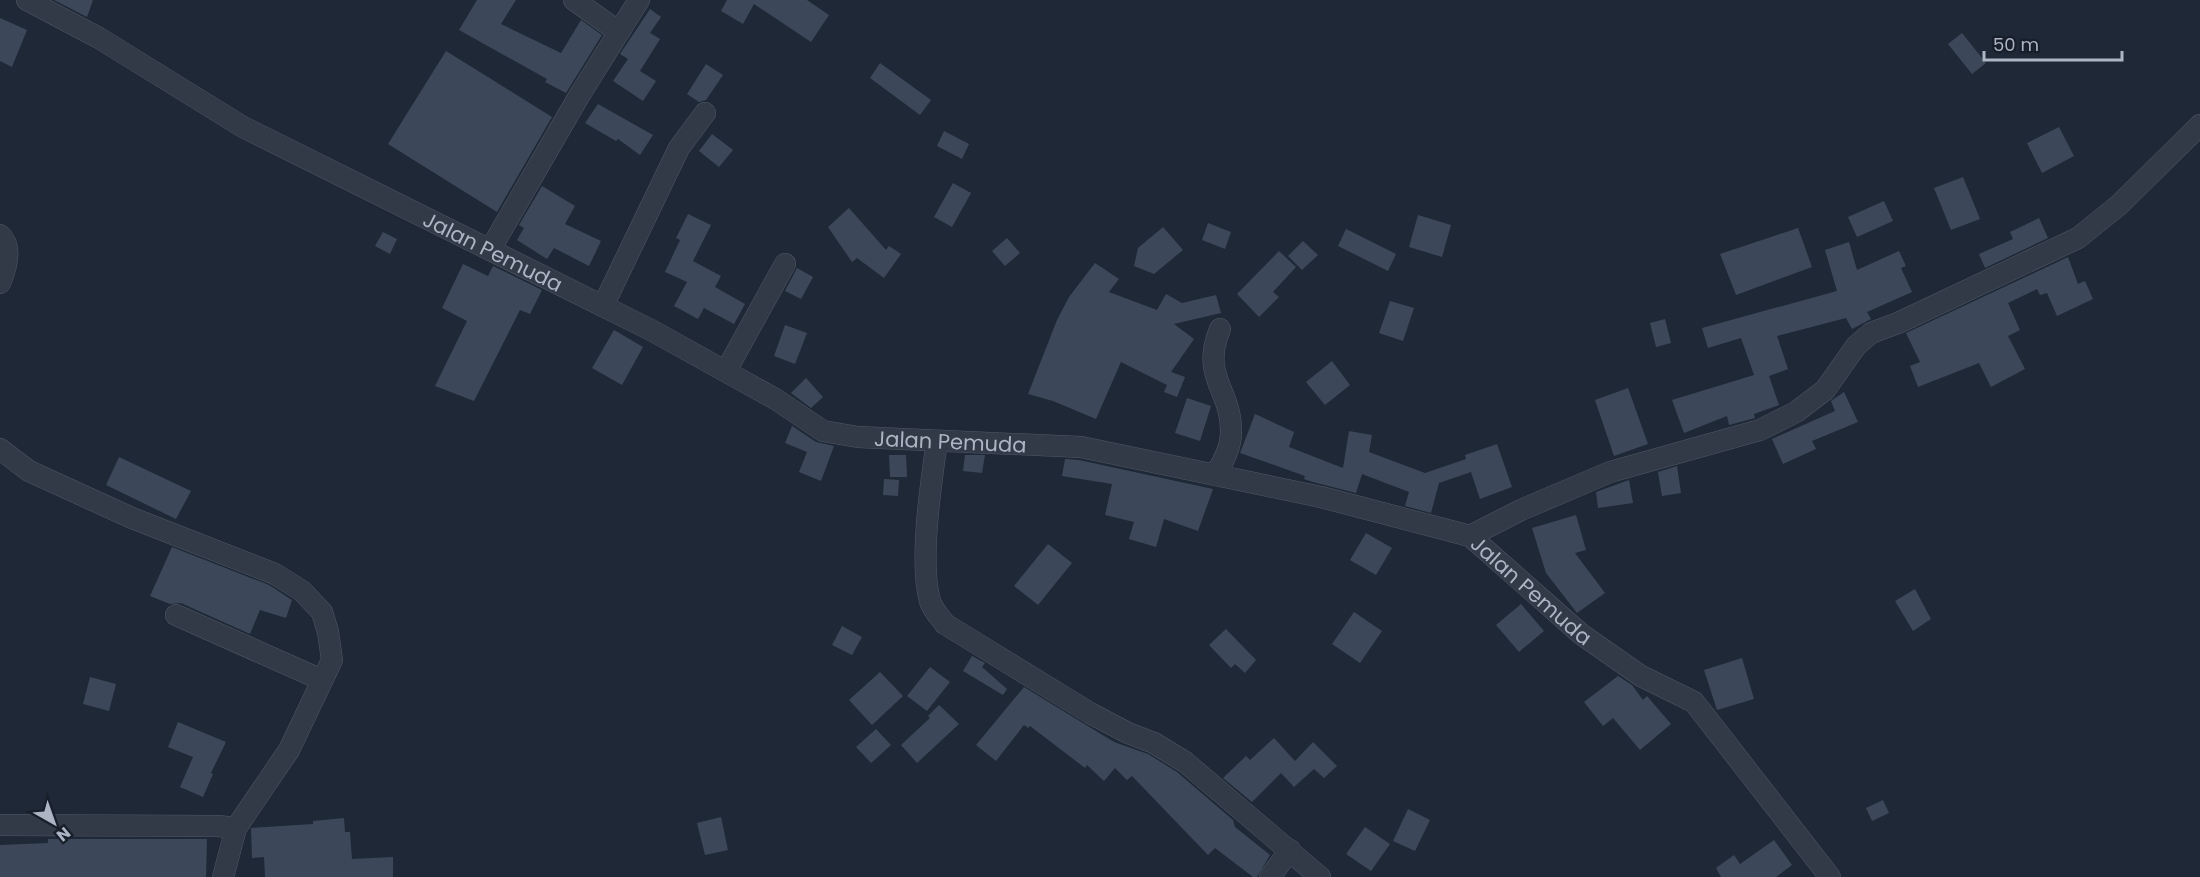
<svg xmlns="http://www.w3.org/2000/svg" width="2200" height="877" viewBox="0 0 2200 877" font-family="Poppins,sans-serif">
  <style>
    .building { fill: #3c4859 }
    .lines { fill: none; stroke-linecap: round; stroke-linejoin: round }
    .minor-casing { stroke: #4f5865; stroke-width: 22 }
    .minor { stroke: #323a47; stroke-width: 21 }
    .labels { text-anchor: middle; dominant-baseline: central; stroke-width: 5; stroke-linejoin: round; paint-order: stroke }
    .street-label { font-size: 21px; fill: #acb5c4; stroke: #181f2b }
  </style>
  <rect width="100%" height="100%" fill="#1e2836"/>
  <!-- building -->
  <g class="building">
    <polygon points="54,0 93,0 87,17"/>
    <polygon points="477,0 516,0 501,24 561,53 581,20 602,35 566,93 545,82 547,79 459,30"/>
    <polygon points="727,0 807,0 829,15 811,42 754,4 743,24 721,11"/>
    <polygon points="650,9 661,17 650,33 660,39 640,71 656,81 643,101 613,81 628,59 620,54"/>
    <polygon points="0,18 27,30 12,67 0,61"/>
    <polygon points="1962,33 1986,63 1972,74 1948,44"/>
    <polygon points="446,51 552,117 497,212 388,144"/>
    <polygon points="880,63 931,100 920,115 870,78"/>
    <polygon points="706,64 723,75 706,100 699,102 687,94"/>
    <polygon points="598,104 653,135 640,155 618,139 616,141 585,123"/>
    <polygon points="2059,127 2074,156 2042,173 2027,143"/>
    <polygon points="944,131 969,144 962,159 937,146"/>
    <polygon points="712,134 733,150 719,167 699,151"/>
    <polygon points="1963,177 1980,219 1951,230 1934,188"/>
    <polygon points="953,183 971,193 952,227 934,217"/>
    <polygon points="542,186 575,206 565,224 601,241 589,266 554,248 547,259 517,240 524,228 519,225"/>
    <polygon points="1884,201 1893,221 1857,237 1848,217"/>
    <polygon points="849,208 886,250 889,246 901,254 884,278 857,258 852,262 828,227"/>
    <polygon points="688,214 711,225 693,261 721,276 715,287 745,304 734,324 704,308 698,319 674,306 687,282 665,272 680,240 676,238"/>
    <polygon points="1418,215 1451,225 1442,257 1409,247"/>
    <polygon points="2039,218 2048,238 1985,268 1979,254 2013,239 2010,232"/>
    <polygon points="1208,223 1231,232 1225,249 1202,240"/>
    <polygon points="1163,227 1183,250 1154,274 1134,266 1138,248"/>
    <polygon points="1798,228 1812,267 1736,295 1720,254"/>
    <polygon points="1346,229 1396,254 1388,271 1338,246"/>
    <polygon points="383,232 397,239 390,254 375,246"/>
    <polygon points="1007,238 1020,253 1005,266 992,251"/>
    <polygon points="1303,241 1318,255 1302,270 1288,256"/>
    <polygon points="1849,242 1857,270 1899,251 1906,266 1901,268 1912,292 1867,312 1871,319 1852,329 1846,318 1777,336 1788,369 1769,376 1779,405 1754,414 1755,418 1729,425 1727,416 1684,433 1672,400 1754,375 1741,338 1708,348 1702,328 1837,291 1825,250"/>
    <polygon points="1279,251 1296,267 1273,292 1279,297 1259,317 1237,294"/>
    <polygon points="2068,257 2078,284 2085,281 2093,299 2057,316 2047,293 2040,295 2037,289 2008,303 2020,330 2008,336 2025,369 1991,387 1979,363 1918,387 1910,366 1920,362 1906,333"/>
    <polygon points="1095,263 1119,279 1109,292 1157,310 1166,294 1182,303 1216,295 1221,313 1174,324 1194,339 1171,372 1185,377 1177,397 1164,392 1167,385 1121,362 1096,419 1053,401 1028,394 1057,320 1069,297"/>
    <polygon points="463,264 488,276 493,266 542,290 530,314 520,310 474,401 435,386 467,321 442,308"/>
    <polygon points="797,268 813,277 801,299 785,291"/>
    <polygon points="1390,301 1414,308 1403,341 1379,333"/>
    <polygon points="1665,319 1671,343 1656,347 1650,323"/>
    <polygon points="785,325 807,333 795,364 774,356"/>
    <polygon points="614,330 643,347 622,385 592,368"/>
    <polygon points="1332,361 1350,385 1325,405 1306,382"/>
    <polygon points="806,378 823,397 811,408 791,393"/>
    <polygon points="1628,388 1648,444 1614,456 1595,400"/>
    <polygon points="1844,392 1858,422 1812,441 1816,449 1783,464 1772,439 1835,411 1831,401"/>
    <polygon points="1187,398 1211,406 1200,441 1175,433"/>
    <polygon points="1255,414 1294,432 1289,447 1343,468 1349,431 1372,435 1369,452 1425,473 1466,459 1465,455 1497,444 1512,487 1480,499 1471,472 1439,483 1431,513 1405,506 1409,492 1362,474 1356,493 1313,482 1304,479 1305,476 1240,453"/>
    <polygon points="792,426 816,442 834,446 821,481 799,472 807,452 785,443"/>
    <polygon points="889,455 906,455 907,477 890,477"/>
    <polygon points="965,455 985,455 982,473 963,471"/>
    <polygon points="119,457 191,491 176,519 106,485"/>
    <polygon points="1065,459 1079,460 1213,489 1198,531 1164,519 1156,547 1129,539 1134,522 1105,515 1112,484 1062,476"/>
    <polygon points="1677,466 1681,493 1662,496 1658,472"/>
    <polygon points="884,479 899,480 898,496 883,495"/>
    <polygon points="1629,480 1633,503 1598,508 1596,492"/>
    <polygon points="1576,515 1586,550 1575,553 1605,593 1577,613 1546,573 1532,528"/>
    <polygon points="1366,533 1392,548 1376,575 1350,560"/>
    <polygon points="1048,544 1072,563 1038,605 1014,586"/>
    <polygon points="172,547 269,585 292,600 286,618 260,610 250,634 181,603 170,604 150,596"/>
    <polygon points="1915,589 1931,619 1913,631 1895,601"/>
    <polygon points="1521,604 1544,631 1519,652 1496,625"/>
    <polygon points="1354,612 1382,631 1360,663 1332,644"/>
    <polygon points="842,626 862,637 852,655 832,645"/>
    <polygon points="1226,629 1256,660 1245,673 1235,664 1231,668 1209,645"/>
    <polygon points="972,656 985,663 982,667 1007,689 1003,695 963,671"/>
    <polygon points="1742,658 1754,699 1717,710 1704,670"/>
    <polygon points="930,667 950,682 927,711 907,696"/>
    <polygon points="880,672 903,696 872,725 849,700"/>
    <polygon points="1618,676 1632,685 1643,700 1647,696 1671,724 1640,750 1613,718 1603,726 1584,702"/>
    <polygon points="90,677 116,684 109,711 83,704"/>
    <polygon points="1024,687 1114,742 1148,754 1177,772 1233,820 1235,827 1270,855 1257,877 1253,877 1215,848 1208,855 1132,776 1127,780 1115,768 1104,781 1087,765 1085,768 1030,726 1028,728 1024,725 996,761 976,745"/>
    <polygon points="939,705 959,724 917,763 901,745 930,718 928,716"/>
    <polygon points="178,722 226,742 211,773 213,774 203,797 180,787 193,757 168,747"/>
    <polygon points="876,729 891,745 871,763 856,747"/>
    <polygon points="1274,738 1295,761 1313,742 1337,766 1324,778 1314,769 1294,787 1281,773 1252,802 1223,778 1246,756 1250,760"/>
    <polygon points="1883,800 1889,813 1872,821 1866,808"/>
    <polygon points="1408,809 1430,820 1415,851 1393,841"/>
    <polygon points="721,817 728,850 705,855 697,823"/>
    <polygon points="344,818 345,832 350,832 352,859 393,857 393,877 265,877 264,857 252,858 251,828 313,824 313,821"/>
    <polygon points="1365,827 1390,844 1371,871 1346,854"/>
    <polygon points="48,839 207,839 206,877 0,877 0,845 48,843"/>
    <polygon points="1774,840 1792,865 1776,877 1721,877 1716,868 1734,855 1740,864"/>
  </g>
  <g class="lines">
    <defs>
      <g id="minor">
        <path id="s1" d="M 27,0 L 99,38 L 243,127 L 651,330 L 777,400 L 823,431 L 858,437 L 1081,447 L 1321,497 L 1470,536 L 1581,634 L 1641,676 L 1694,702 L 1830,877"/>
        <polyline points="574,0 619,32"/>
        <path d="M 0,235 C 13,247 6,269 0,283"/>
        <polyline points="490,250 579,96 639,0"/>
        <polyline points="603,306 679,148 705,113"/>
        <polyline points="726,371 785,264"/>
        <path d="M 937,441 C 931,482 919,563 930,601 C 932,609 940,617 945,624 L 1090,713 L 1128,733 L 1154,743 L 1185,762 L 1320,877"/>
        <polyline points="0,449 29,471 132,518 275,574 302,591 322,612 328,632 332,660 289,750 236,828"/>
        <path d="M 1215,475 C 1223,462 1231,448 1231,432 C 1232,390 1200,377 1220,329"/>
        <polyline points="1470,536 1521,510 1610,472 1760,430 1796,412 1825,390 1856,346 1871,333 1898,323 2078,238 2119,205 2200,125"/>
        <polyline points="176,615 322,680"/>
        <polyline points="0,825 218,826 236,828 223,877"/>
        <polyline points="1270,877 1290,850"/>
      </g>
    </defs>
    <!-- minor casing -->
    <use href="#minor" class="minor-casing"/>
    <!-- minor -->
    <use href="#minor" class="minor"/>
  </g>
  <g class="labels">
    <!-- street labels -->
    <g class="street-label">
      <text stroke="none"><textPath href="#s1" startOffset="530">Jalan Pemuda</textPath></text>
      <text stroke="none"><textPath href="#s1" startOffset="1034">Jalan Pemuda</textPath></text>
      <text stroke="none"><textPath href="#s1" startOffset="1646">Jalan Pemuda</textPath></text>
    </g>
  </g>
  <!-- north arrow -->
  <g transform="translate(54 823) rotate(140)" stroke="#181f2b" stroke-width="4.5" paint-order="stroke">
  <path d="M0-4.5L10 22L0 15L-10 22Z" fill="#acb5c4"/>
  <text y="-9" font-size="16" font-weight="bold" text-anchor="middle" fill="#acb5c4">N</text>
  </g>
  <!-- scale -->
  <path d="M1984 51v9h138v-9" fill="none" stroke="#acb5c4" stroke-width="3"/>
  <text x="1993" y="51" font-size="18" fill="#acb5c4" stroke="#181f2b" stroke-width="4.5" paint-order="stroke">50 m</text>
</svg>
